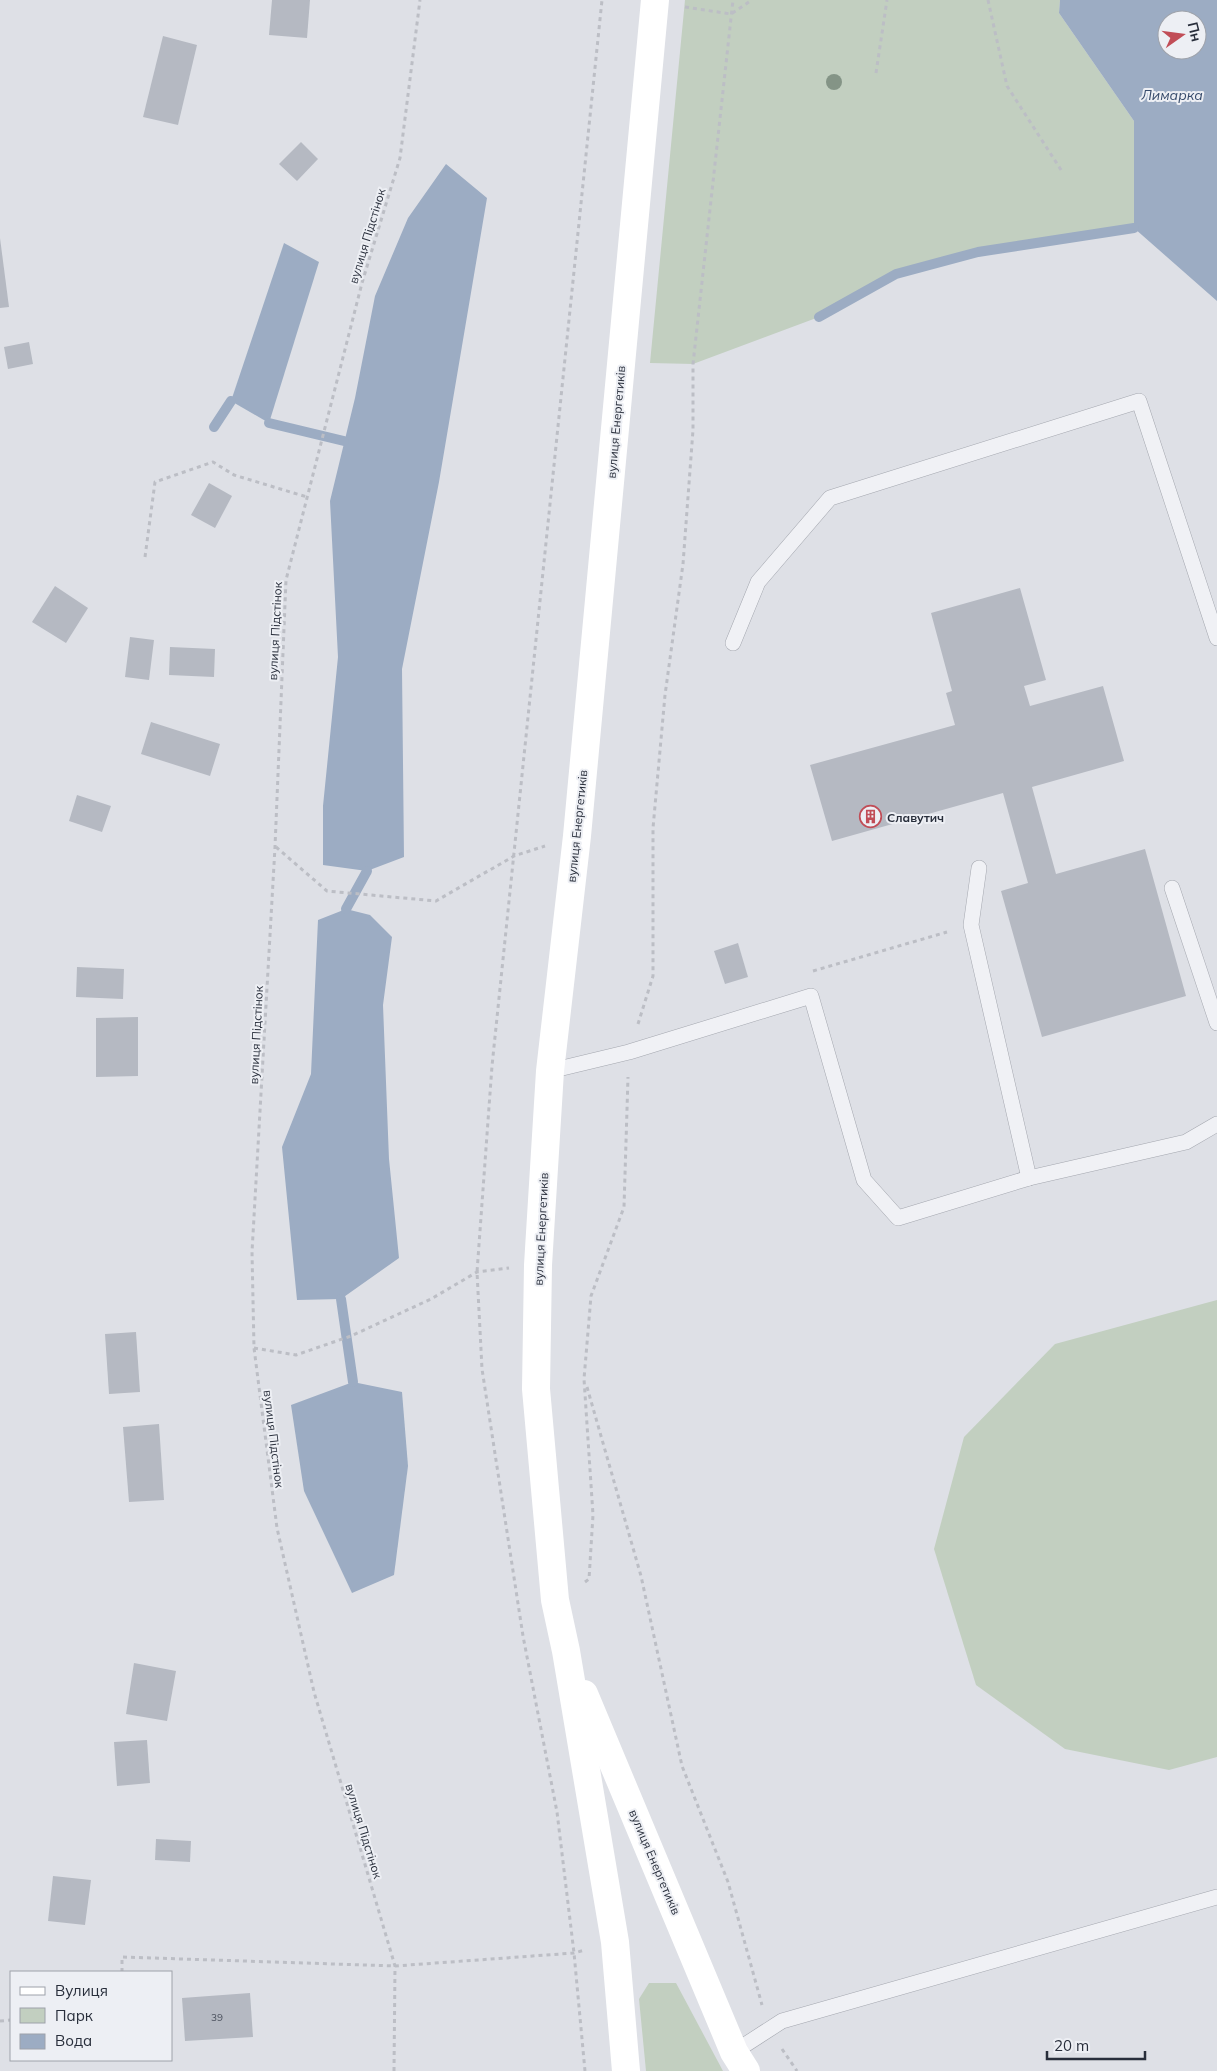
<svg xmlns="http://www.w3.org/2000/svg" width="1217" height="2071" viewBox="0 0 1217 2071" font-family="Mulish,sans-serif">
  <style>
    .green { fill: #c2cfc0 }
    .water { fill: #9cacc3; fill-rule: evenodd }
    .lines { fill: none; stroke-linecap: round; stroke-linejoin: round }
    .stream { stroke: #9cacc3; stroke-width: 10 }
    .building { fill: #b5b9c2 }
    .service-casing { stroke: #a4a7af; stroke-width: 16 }
    .path { stroke: #bcbec5; stroke-width: 3; stroke-dasharray: 4 4; stroke-linecap: butt }
    .service { stroke: #f0f1f5; stroke-width: 15 }
    .secondary { stroke: #fff; stroke-width: 28 }
    .tree { fill: #849486 }
    .labels { text-anchor: middle; dominant-baseline: central; stroke-width: 4; stroke-linejoin: round; paint-order: stroke }
    .number-label { font-size: 10px; fill: #4b515d }
    .street-label { font-size: 12px; fill: #282e3b; stroke: #edeff4 }
    .poi-label { font-size: 12px; font-weight: bold; fill: #282e3b; stroke: #edeff4; text-anchor: start }
    .water-label { font-size: 14px; font-style: italic; fill: #374b6b; stroke: #edeff4 }
  </style>
  <rect width="100%" height="100%" fill="#dee0e6"/>
  <!-- green -->
  <g class="green">
    <polygon points="685,0 1060,0 1059,13 1134,121 1134,228 978,252 896,274 819,317 693,364 650,363"/>
    <polygon points="1217,1300 1217,1757 1169,1770 1065,1749 976,1685 934,1549 964,1437 1055,1344"/>
    <polygon points="649,1983 676,1983 723,2071 646,2071 639,1999"/>
  </g>
  <!-- water -->
  <g class="water">
    <path d="M 1060,0 L 1217,0 L 1217,301 L 1134,228 L 1134,121 L 1059,13 ZM 1167,20 L 1197,20 L 1197,50 L 1167,50 Z"/>
    <polygon points="446,164 487,198 439,482 402,669 404,857 367,871 323,865 323,806 338,657 330,501 355,398 375,296 408,218"/>
    <polygon points="284,243 319,262 269,423 231,401"/>
    <polygon points="346,909 370,915 392,937 383,1005 389,1159 399,1258 341,1299 297,1300 282,1147 311,1074 318,920"/>
    <polygon points="353,1382 402,1392 408,1466 394,1575 352,1593 304,1491 291,1405"/>
  </g>
  <g class="lines">
    <!-- stream -->
    <g class="stream">
      <polyline points="819,317 896,274 978,252 1134,228"/>
      <polyline points="269,423 344,441"/>
      <polyline points="214,427 231,401"/>
      <polyline points="346,909 367,871"/>
      <polyline points="341,1299 353,1382"/>
    </g>
  </g>
  <!-- building -->
  <g class="building">
    <polygon points="272,0 310,0 307,38 269,35"/>
    <polygon points="163,36 197,45 178,125 143,117"/>
    <polygon points="301,142 318,159 297,181 279,164"/>
    <polygon points="0,238 9,307 0,308"/>
    <polygon points="29,342 33,364 8,369 4,347"/>
    <polygon points="209,483 232,496 215,528 191,515"/>
    <polygon points="55,586 88,608 66,643 32,622"/>
    <polygon points="1020,588 1046,680 1024,686 1030,706 1103,686 1124,761 1032,787 1056,874 1145,849 1186,996 1042,1037 1001,891 1028,883 1003,793 832,841 810,765 955,725 946,693 952,691 931,613"/>
    <polygon points="130,637 154,640 149,680 125,677"/>
    <polygon points="170,647 215,649 214,677 169,675"/>
    <polygon points="151,722 220,744 210,776 141,754"/>
    <polygon points="77,795 111,806 102,832 69,821"/>
    <polygon points="738,943 748,977 725,984 714,951"/>
    <polygon points="77,967 124,969 123,999 76,997"/>
    <polygon points="138,1017 138,1076 96,1077 96,1018"/>
    <polygon points="136,1332 140,1392 109,1394 105,1334"/>
    <polygon points="159,1424 164,1500 129,1502 123,1427"/>
    <polygon points="134,1663 176,1671 167,1721 126,1714"/>
    <polygon points="147,1740 150,1783 117,1786 114,1742"/>
    <polygon points="156,1839 191,1841 190,1862 155,1860"/>
    <polygon points="53,1876 91,1880 85,1925 48,1921"/>
    <polygon points="250,1993 253,2037 185,2041 182,1998"/>
  </g>
  <g class="lines">
    <defs>
      <g id="service">
        <polyline points="733,643 758,582 830,498 1139,401 1217,638"/>
        <polyline points="979,868 971,925 1029,1178"/>
        <polyline points="1172,888 1217,1023"/>
        <polyline points="550,1071 629,1052 811,996 864,1180 898,1218 1029,1178 1186,1142 1217,1124"/>
        <polyline points="734,2052 782,2021 1217,1897"/>
      </g>
    </defs>
    <!-- service casing -->
    <use href="#service" class="service-casing"/>
    <!-- path -->
    <g class="path">
      <polyline points="988,0 1007,86 1063,173"/>
      <polyline points="685,7 731,14 752,0"/>
      <polyline points="876,73 887,0"/>
      <polyline points="145,557 155,482 213,462 234,475 307,497"/>
      <polyline points="276,847 327,891 436,901 514,856 545,846"/>
      <polyline points="813,971 947,932"/>
      <polyline points="638,1024 653,976 653,828 665,695 683,564 693,430 693,364 733,0"/>
      <polyline points="254,1348 296,1355 351,1336 431,1299 477,1272 509,1268"/>
      <polyline points="587,1387 641,1576 682,1766 728,1882 762,2005"/>
      <polyline points="585,1582 589,1579 593,1515 584,1379 591,1296 624,1207 628,1077"/>
      <polyline points="122,1972 122,1957 395,1966 574,1953 585,1950"/>
      <polyline points="0,2021 11,2020"/>
      <polyline points="782,2049 797,2071"/>
      <polyline points="394,2071 395,1966 314,1692 277,1528 254,1348 252,1252 275,847 286,580 362,283 400,158 420,0"/>
      <polyline points="585,2071 574,1953 557,1812 523,1636 482,1369 477,1272 492,1066 602,0"/>
    </g>
    <!-- service -->
    <use href="#service" class="service"/>
    <!-- secondary -->
    <g class="secondary">
      <polyline points="584,1694 734,2052 746,2071"/>
      <polyline points="626,2071 615,1942 566,1651 555,1600 536,1389 538,1265 550,1071 577,836 655,0"/>
    </g>
  </g>
  <!-- trees -->
  <circle class="tree" cx="834" cy="82" r="8"/>
  <!-- icons -->
  <defs>
    <symbol id="building-ring" viewBox="-11 -11 22 22"><circle r="9.5" fill="#edeff4" stroke="#c14d57" stroke-width="1.5"/><path d="M-4-6H4V6H1V3H-1V6H-4ZM-2.5-4.3h1.7v1.8h-1.7ZM.8-4.3h1.7v1.8H.8ZM-2.5-1h1.7V.8h-1.7ZM.8-1h1.7V.8H.8Z" fill="#c14d57"/></symbol>
  </defs>
  <g fill-rule="evenodd">
    <use href="#building-ring" x="858" y="804" width="25" height="25"/>
  </g>
  <g class="labels">
    <!-- number labels -->
    <g class="number-label">
      <text x="217" y="2017">39</text>
    </g>
    <!-- street labels -->
    <g class="street-label">
      <text transform="translate(367 236) rotate(-73)">вулиця Підстінок</text>
      <text transform="translate(616 422) rotate(-85)">вулиця Енергетиків</text>
      <text transform="translate(275 631) rotate(-87)">вулиця Підстінок</text>
      <text transform="translate(577 826) rotate(-84)">вулиця Енергетиків</text>
      <text transform="translate(256 1035) rotate(-87)">вулиця Підстінок</text>
      <text transform="translate(541 1229) rotate(-87)">вулиця Енергетиків</text>
      <text transform="translate(274 1439) rotate(83)">вулиця Підстінок</text>
      <text transform="translate(364 1831) rotate(73)">вулиця Підстінок</text>
      <text transform="translate(655 1862) rotate(67)">вулиця Енергетиків</text>
    </g>
    <!-- poi labels -->
    <g class="poi-label">
      <text x="887" y="817">Славутич</text>
    </g>
    <!-- water labels -->
    <g class="water-label">
      <text x="1172" y="95">Лимарка</text>
    </g>
  </g>
  <!-- legend -->
  <rect x="10" y="1971" width="162" height="90" fill="#edeff4" stroke="#9ea2aa"/>
  <rect x="20" y="1987" width="25" height="8" fill="#ffffff" stroke="#9ea2aa"/>
  <text x="55" y="1996" font-size="15" fill="#282e3b">Вулиця</text>
  <rect x="20" y="2008" width="25" height="15" fill="#c2cfc0" stroke="#9ea2aa"/>
  <text x="55" y="2021" font-size="15" fill="#282e3b">Парк</text>
  <rect x="20" y="2034" width="25" height="15" fill="#9cacc3" stroke="#9ea2aa"/>
  <text x="55" y="2046" font-size="15" fill="#282e3b">Вода</text>
  <!-- north arrow -->
  <g transform="translate(1182 35) rotate(76)"><circle r="24" fill="#edeff4" stroke="#9ea2aa"/>
  <path d="M0-4L9 19L0 12L-9 19Z" fill="#c14d57"/>
  <text y="-8" font-size="14" font-weight="bold" text-anchor="middle" fill="#282e3b">Пн</text>
  </g>
  <!-- scale -->
  <path d="M1047 2051v8h98v-8" fill="none" stroke="#282e3b" stroke-width="2.5"/>
  <text x="1054" y="2051" font-size="15" fill="#282e3b" stroke="#edeff4" stroke-width="4" paint-order="stroke">20 m</text>
</svg>
